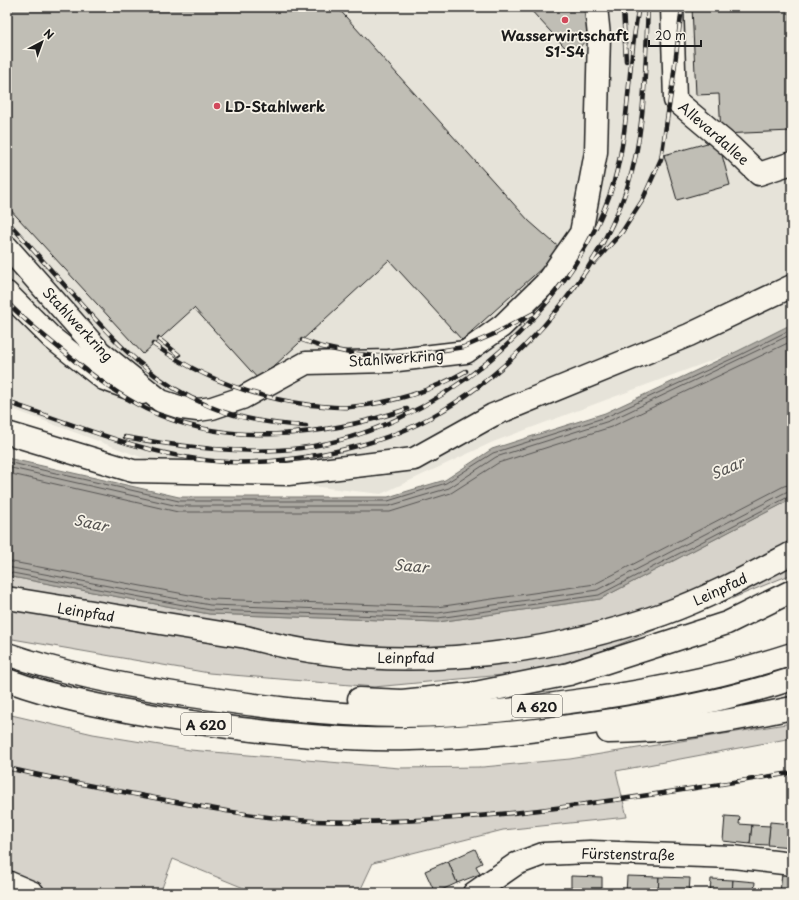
<svg xmlns="http://www.w3.org/2000/svg" width="799" height="900" viewBox="0 0 799 900" font-family="'Playpen Sans',sans-serif">
  <style>
    .built { fill: #e6e3d9 }
    .green { fill: #d7d3cb; stroke: #7a7874 }
    .water { fill: #aca9a2; stroke: #72716c }
    .lines { fill: none; stroke-linecap: round; stroke-linejoin: round }
    .shore { stroke: #565452; stroke-width: 1 }
    .building { fill: #c0beb5; stroke: #1c1c1c }
    .minor-casing { stroke: #1c1c1c; stroke-width: 25 }
    .highway-casing { stroke: #1c1c1c; stroke-width: 25 }
    .minor { stroke: #f7f3e8; stroke-width: 22 }
    .highway { stroke: #f7f3e8; stroke-width: 22 }
    .rail-casing { stroke: #1c1c1c; stroke-width: 4.5 }
    .rail { stroke: #f7f3e8; stroke-width: 3; stroke-dasharray: 9; stroke-linecap: butt }
    .poi-dot { fill: #d1495b; stroke: #f7f3e8; stroke-width: 1.5 }
    .labels { text-anchor: middle; dominant-baseline: central; stroke-width: 3.5; stroke-linejoin: round; paint-order: stroke }
    .shield { fill: #f7f3e8; stroke: #5e5c59; stroke-width: 1 }
    .shield-label { font-size: 13px; font-weight: bold; fill: #1c1c1c }
    .poi-label { font-size: 14px; font-weight: bold; fill: #1c1c1c; stroke: #f7f3e8 }
    .street-label { font-size: 14px; fill: #1c1c1c; stroke: #f7f3e8 }
    .water-label { font-size: 15px; font-style: italic; fill: #565452; stroke: #f7f3e8 }
  </style>
  <rect width="100%" height="100%" fill="#f7f3e8"/>
  <filter id="ink" filterUnits="userSpaceOnUse"><feTurbulence type="fractalNoise" baseFrequency=".025" numOctaves="2"/><feDisplacementMap in="SourceGraphic" scale="8" xChannelSelector="R" yChannelSelector="G"/><feConvolveMatrix kernelMatrix="1 2 1 2 8 2 1 2 1" color-interpolation-filters="sRGB"/></filter>
  <g filter="url(#ink)">
    <!-- built -->
    <polygon class="built" points="7,7 792,7 792,324 740,350 493,442 381,494 178,471 7,407"/>
    <!-- green -->
    <g class="green">
      <polygon points="792,499 792,574 608,649 566,662 513,674 374,687 209,673 7,638 7,576 209,614 438,622 600,599"/>
      <polygon points="7,714 93,734 190,750 399,768 483,767 570,759 792,723 792,738 616,771 627,817 503,830 373,863 359,893 256,893 173,859 160,893 7,893"/>
    </g>
    <!-- water -->
    <polygon class="water" points="792,324 792,499 600,599 438,622 209,614 7,576 7,458 179,497 388,497 445,480 492,449 605,413 738,351"/>
    <g class="lines">
      <!-- shore -->
      <g class="shore">
        <polyline points="7,462 179,501 388,501 446,483 493,453 606,417 740,355 792,329"/>
        <polyline points="7,467 178,506 389,506 449,488 496,457 609,421 792,334"/>
        <polyline points="7,473 178,512 390,512 451,493 498,463 611,427 792,341"/>
        <polyline points="7,561 211,599 437,607 595,584 784,486 792,484"/>
        <polyline points="7,567 210,605 438,613 597,590 786,492 792,490"/>
        <polyline points="7,572 210,610 438,618 599,595 792,495"/>
      </g>
    </g>
    <!-- building -->
    <g class="building">
      <polygon points="7,7 337,7 529,221 562,250 462,340 389,260 259,380 194,308 143,354 7,206"/>
      <polygon points="528,7 588,7 592,34 572,55"/>
      <polygon points="692,7 792,7 792,131 721,134 719,94 696,95"/>
      <polygon points="718,140 730,185 677,200 664,155"/>
      <polygon points="725,816 740,817 739,824 752,825 750,844 723,841"/>
      <polygon points="770,822 792,824 792,847 768,845"/>
      <polygon points="752,825 770,826 768,845 750,844"/>
      <polygon points="475,849 482,863 476,866 480,874 457,883 448,861"/>
      <polygon points="448,861 457,883 435,893 425,871"/>
      <polygon points="782,873 792,875 792,893 780,893"/>
      <polygon points="571,876 602,877 602,893 571,893"/>
      <polygon points="627,876 659,877 658,893 626,893"/>
      <polygon points="659,877 690,878 689,893 658,893"/>
      <polygon points="711,879 733,880 732,893 710,893"/>
      <polygon points="733,880 755,882 754,893 732,893"/>
    </g>
    <g class="lines">
      <defs>
        <g id="minor">
          <polyline points="672,7 675,100 731,147 759,174 792,163"/>
          <polyline points="7,247 100,352 161,401 182,408 198,410 212,408 242,398 306,363 389,361 466,352 502,326 546,283 581,233 596,152 599,36 596,7"/>
          <polyline points="7,293 52,338 104,379 142,393"/>
          <polyline points="7,433 133,471 288,474 414,459 493,415 689,335 792,286"/>
          <path d="M 7,598 L 246,637 C 380,675 532,660 663,614 C 708,598 750,575 792,553"/>
          <polyline points="7,882 33,893"/>
          <polyline points="474,893 516,864 543,854 590,852 733,857 792,864"/>
        </g>
        <g id="highway">
          <path d="M 7,654 C 65,674 126,686 186,695 C 257,706 330,716 402,716 C 458,716 514,710 569,702 C 645,692 719,678 792,654"/>
          <path d="M 7,680 C 58,699 113,709 167,718 C 246,731 328,741 410,739 C 468,738 527,732 585,724 C 655,714 725,701 792,679"/>
          <polyline points="359,699 402,701 470,694 569,674 727,623 792,591"/>
          <path d="M 608,732 C 670,732 732,721 792,708"/>
        </g>
      </defs>
      <!-- minor casing -->
      <use href="#minor" class="minor-casing"/>
      <!-- highway casing -->
      <use href="#highway" class="highway-casing"/>
      <!-- minor -->
      <use href="#minor" class="minor"/>
      <!-- highway -->
      <use href="#highway" class="highway"/>
      <defs>
        <g id="rail">
          <polyline points="623,7 626,61"/>
          <path d="M 7,221 C 31,247 54,274 78,300 C 119,346 153,383 211,407 C 241,420 274,424 306,426"/>
          <polyline points="594,263 622,232 642,201 661,159 673,80 682,7"/>
          <path d="M 7,302 C 24,320 44,336 64,352 C 90,374 116,394 146,409 C 226,449 325,436 407,409"/>
          <polyline points="159,339 179,355"/>
          <polyline points="302,340 322,347 350,353 375,356 405,356 464,347 492,335 534,313"/>
          <path d="M 153,344 C 200,377 254,398 311,405 C 324,406 337,408 350,407 C 391,403 430,392 466,371"/>
          <path d="M 7,402 C 76,425 155,459 227,462 C 284,465 367,449 418,424 C 509,379 594,284 627,188 C 646,132 645,65 648,7"/>
          <path d="M 125,437 C 183,447 242,455 301,448 C 434,430 565,319 610,194 C 631,134 626,69 639,7"/>
          <path d="M 7,768 C 56,779 106,789 155,798 C 207,808 260,818 313,821 C 474,827 633,797 792,773"/>
        </g>
      </defs>
      <!-- rail casing -->
      <use href="#rail" class="rail-casing"/>
      <!-- rail -->
      <use href="#rail" class="rail"/>
    </g>
  </g>
  <!-- markers -->
  <g class="poi-dot">
    <circle cx="565" cy="20" r="4"/>
    <circle cx="217" cy="106" r="4"/>
  </g>
  <g class="labels">
    <!-- shield labels -->
    <g class="shield">
      <rect x="512" y="695" width="50" height="22" rx="3"/>
      <rect x="181" y="713" width="50" height="22" rx="3"/>
    </g>
    <g class="shield-label">
      <text x="537" y="706">A 620</text>
      <text x="206" y="724">A 620</text>
    </g>
    <!-- poi labels -->
    <g class="poi-label">
      <text x="565" y="35">Wasserwirtschaft<tspan x="565" dy="16">S1-S4</tspan></text>
      <text x="225" y="106" text-anchor="start">LD-Stahlwerk</text>
    </g>
    <!-- street labels -->
    <g class="street-label">
      <text transform="translate(714 133) rotate(41)">Allevardallee</text>
      <text transform="translate(78 324) rotate(47)">Stahlwerkring</text>
      <text transform="translate(396 358) rotate(-4)">Stahlwerkring</text>
      <text transform="translate(720 589) rotate(-25)">Leinpfad</text>
      <text transform="translate(86 612) rotate(9)">Leinpfad</text>
      <text x="406" y="657">Leinpfad</text>
      <text transform="translate(628 854) rotate(1)">Fürstenstraße</text>
    </g>
    <!-- water labels -->
    <g class="water-label">
      <text transform="translate(727 467) rotate(-23)">Saar</text>
      <text transform="translate(91 522) rotate(12)">Saar</text>
      <text transform="translate(411 565) rotate(5)">Saar</text>
    </g>
  </g>
  <!-- margin -->
  <rect width="799" height="900" fill="none" stroke="#f7f3e8" stroke-width="24"/>
  <rect x="12" y="12" width="775" height="876" fill="none" stroke="#1c1c1c" stroke-width="1.5" filter="url(#ink)"/>
  <!-- north arrow -->
  <g transform="translate(42 42) rotate(41)" stroke="#f7f3e8" stroke-width="3" paint-order="stroke">
  <path d="M0-3L7 15L0 10L-7 15Z" fill="#1c1c1c"/>
  <text y="-6" font-size="11" font-weight="bold" text-anchor="middle" fill="#1c1c1c">N</text>
  </g>
  <!-- scale -->
  <path d="M649 40v6h52v-6" fill="none" stroke="#1c1c1c" stroke-width="2"/>
  <text x="655" y="40" font-size="12" fill="#1c1c1c" stroke="#f7f3e8" stroke-width="3" paint-order="stroke">20 m</text>
</svg>
